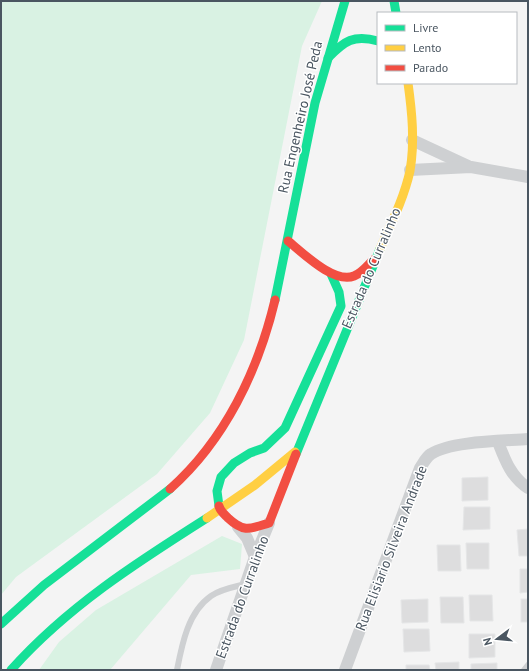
<svg xmlns="http://www.w3.org/2000/svg" width="529" height="671" viewBox="0 0 529 671" font-family="'PT Sans',sans-serif">
  <style>
    .green { fill: #d9f2e3 }
    .building { fill: #ddddde; stroke: #e5e6e7 }
    .lines { fill: none; stroke-linecap: round; stroke-linejoin: round }
    .lane { stroke: #ced0d2; stroke-width: 6 }
    .street { stroke: #ced0d2; stroke-width: 12 }
    .fast { stroke: #16e098; stroke-width: 9 }
    .slow { stroke: #ffcf43; stroke-width: 9 }
    .jam { stroke: #f24e42; stroke-width: 9 }
    .labels { text-anchor: middle; dominant-baseline: central; stroke-width: 3; stroke-linejoin: round; paint-order: stroke }
    .street-label { font-size: 14px; fill: #4a5661; stroke: #fff }
  </style>
  <rect width="100%" height="100%" fill="#f4f4f4"/>
  <!-- green -->
  <g class="green">
    <polygon points="1,1 322,1 302,46 244,340 210,413 157,474 16,577 1,595"/>
    <polygon points="222,536 242,544 240,569 191,575 110,670 39,670 59,642 96,610"/>
  </g>
  <!-- building -->
  <g class="building">
    <polygon points="488,477 488,500 462,501 462,478"/>
    <polygon points="464,507 490,507 490,529 463,530"/>
    <polygon points="528,529 528,556 519,556 517,530"/>
    <polygon points="466,543 489,543 489,569 467,569"/>
    <polygon points="437,545 460,545 461,571 438,571"/>
    <polygon points="520,569 528,569 528,592 520,593"/>
    <polygon points="469,595 492,595 493,621 470,621"/>
    <polygon points="440,597 463,597 464,623 441,623"/>
    <polygon points="428,599 428,622 402,623 401,600"/>
    <rect x="521" y="599" width="7" height="23"/>
    <polygon points="403,629 429,629 430,651 404,652"/>
    <polygon points="469,634 495,634 495,657 469,658"/>
    <polygon points="459,662 459,670 436,670 435,663"/>
    <polygon points="497,663 497,670 471,670 471,664"/>
    <polygon points="406,665 429,665 430,670 406,670"/>
  </g>
  <g class="lines">
    <!-- lane -->
    <g class="lane">
      <path d="M 177,670 C 182,644 188,612 211,596 C 221,589 234,587 246,584"/>
      <polyline points="524,670 528,665"/>
    </g>
    <!-- street -->
    <g class="street">
      <polyline points="412,140 468,166"/>
      <polyline points="410,170 471,167 528,177"/>
      <path d="M 498,442 C 505,460 511,477 528,488"/>
      <polyline points="238,527 247,538 255,557"/>
      <polyline points="216,670 255,557 269,523"/>
      <path d="M 345,670 L 420,468 C 423,464 426,457 431,454 C 451,441 503,441 528,439"/>
    </g>
    <!-- fast -->
    <g class="fast">
      <polyline points="394,1 396,13"/>
      <path d="M 328,58 C 344,41 354,34 378,41"/>
      <polyline points="275,300 315,103 345,1"/>
      <polyline points="296,454 380,249"/>
      <polyline points="219,506 217,491 221,477 234,463 250,453 264,448 285,428 341,306 339,292 331,274"/>
      <polyline points="1,624 44,585 170,489"/>
      <path d="M 11,670 C 67,607 136,563 207,518"/>
    </g>
    <!-- slow -->
    <g class="slow">
      <path d="M 380,249 C 391,224 404,198 410,171 C 415,142 412,112 408,83"/>
      <polyline points="207,518 255,485 295,452"/>
    </g>
    <!-- jam -->
    <g class="jam">
      <path d="M 288,241 C 303,253 334,284 354,276 C 362,273 367,266 373,260"/>
      <path d="M 170,489 C 225,440 258,371 275,300"/>
      <path d="M 219,506 C 220,511 224,514 228,518 C 244,533 250,529 269,523 L 296,454"/>
    </g>
  </g>
  <g class="labels">
    <!-- street labels -->
    <g class="street-label">
      <text transform="translate(300 117) rotate(-77)">Rua Engenheiro José Peda</text>
      <text transform="translate(371 268) rotate(-67)">Estrada do Curralinho</text>
      <text transform="translate(391 548) rotate(-69)">Rua Elisiario Silveira Andrade</text>
      <text transform="translate(242 597) rotate(-70)">Estrada do Curralinho</text>
    </g>
  </g>
  <!-- border -->
  <rect width="529" height="671" fill="none" stroke="#4a5661" stroke-width="4"/>
  <!-- legend -->
  <rect x="377" y="12" width="140" height="72" fill="#ffffff" stroke="#b7bbc0"/>
  <rect x="385" y="25" width="20" height="6" fill="#16e098" stroke="#b7bbc0"/>
  <text x="413" y="32" font-size="12" fill="#4a5661">Livre</text>
  <rect x="385" y="45" width="20" height="6" fill="#ffcf43" stroke="#b7bbc0"/>
  <text x="413" y="52" font-size="12" fill="#4a5661">Lento</text>
  <rect x="385" y="65" width="20" height="6" fill="#f24e42" stroke="#b7bbc0"/>
  <text x="413" y="72" font-size="12" fill="#4a5661">Parado</text>
  <!-- north arrow -->
  <g transform="translate(497 639) rotate(254)" stroke="#ffffff" stroke-width="3" paint-order="stroke">
  <path d="M0-3L7 15L0 10L-7 15Z" fill="#4a5661"/>
  <text y="-6" font-size="11" font-weight="bold" text-anchor="middle" fill="#4a5661">N</text>
  </g>
</svg>
